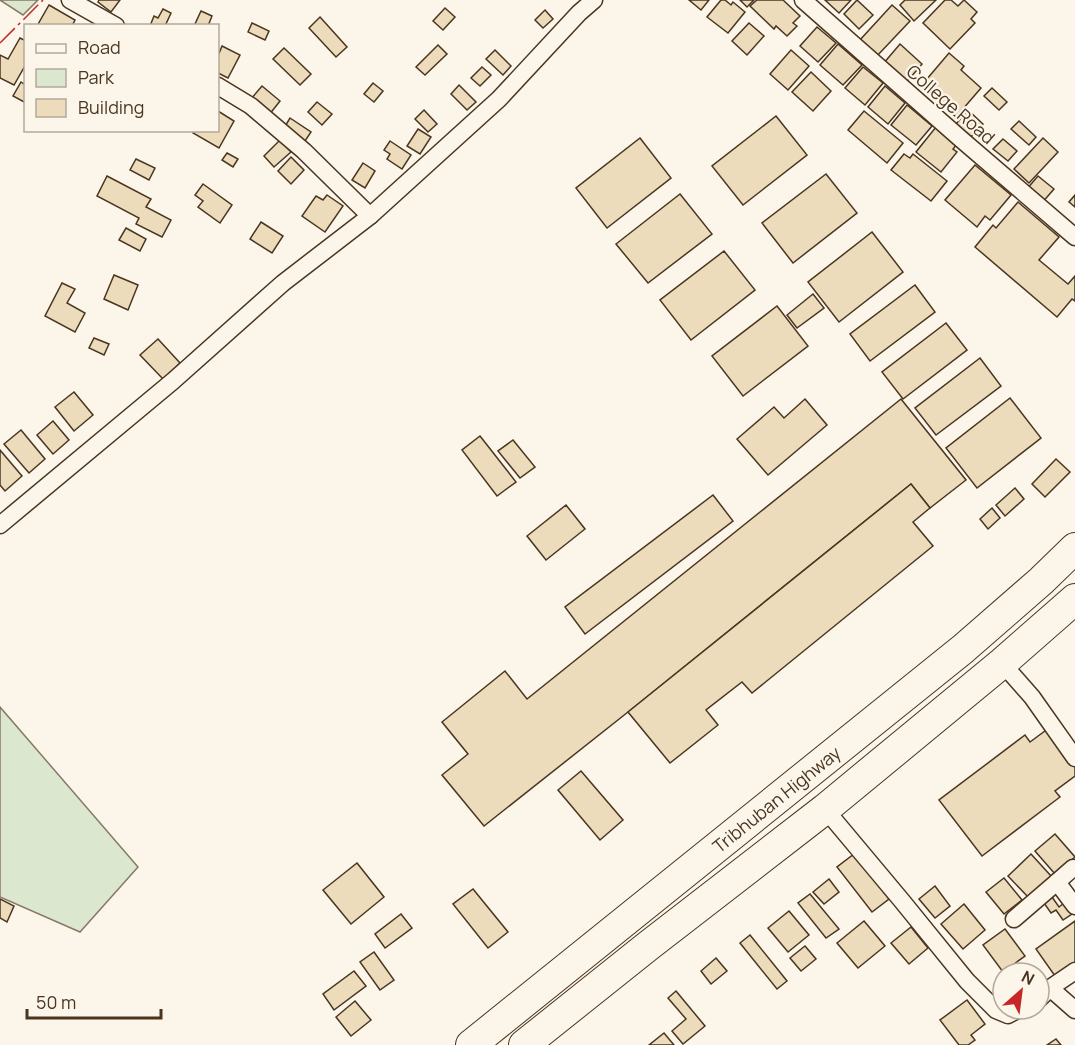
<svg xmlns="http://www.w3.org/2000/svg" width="1075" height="1045" viewBox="0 0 1075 1045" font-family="Manrope,sans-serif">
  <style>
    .green { fill: #dce7d0; stroke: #887966; stroke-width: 1.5 }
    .building { fill: #ecdcbc; stroke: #4a3520; stroke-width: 1.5 }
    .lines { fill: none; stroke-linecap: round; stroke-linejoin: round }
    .street-casing { stroke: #4a3520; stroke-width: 19 }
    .highway-casing { stroke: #4a3520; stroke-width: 32 }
    .street { stroke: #fbf6e9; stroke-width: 16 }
    .highway { stroke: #fbf6e9; stroke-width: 30 }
    .power { stroke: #c62828; stroke-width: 1.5; stroke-dasharray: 21 4.5 3 4.5; stroke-linecap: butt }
    .labels { text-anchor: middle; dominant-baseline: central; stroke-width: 4.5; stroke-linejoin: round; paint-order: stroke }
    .street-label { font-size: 18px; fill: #4a3520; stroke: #fbf6e9 }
  </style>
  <rect width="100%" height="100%" fill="#fbf6e9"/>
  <!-- green -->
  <g class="green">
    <polygon points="0,0 38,0 23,15"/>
    <polygon points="0,707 138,867 80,932 0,897"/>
  </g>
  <!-- building -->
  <g class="building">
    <polygon points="99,0 120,0 111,12 98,2"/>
    <polygon points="689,0 709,0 701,10"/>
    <polygon points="721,0 725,0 731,5 733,2 745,12 728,33 707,17"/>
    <polygon points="740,0 754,0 747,7"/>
    <polygon points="757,0 783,0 800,16 793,23 797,26 787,36 776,26 774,29 750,6"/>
    <polygon points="825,0 851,0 839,13"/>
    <polygon points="857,0 873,15 859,29 844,14"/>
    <polygon points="905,0 936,0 914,21 900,5"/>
    <polygon points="945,0 951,0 958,6 964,0 977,12 971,19 975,23 950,49 923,23"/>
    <polygon points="49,5 75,20 72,26 37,26"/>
    <polygon points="892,5 910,21 876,57 859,41"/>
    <polygon points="445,8 455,17 443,30 433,21"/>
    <polygon points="163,9 171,13 165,26 150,26 154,16 158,18"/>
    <polygon points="545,10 553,19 543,28 535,20"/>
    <polygon points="201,11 212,16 208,26 198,26 195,24"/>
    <polygon points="320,17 347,47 336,57 309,28"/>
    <polygon points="252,23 269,31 265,40 248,32"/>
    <polygon points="749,23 764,36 747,55 732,41"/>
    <polygon points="817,27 836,43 818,62 800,46"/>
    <polygon points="20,38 26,41 26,64 14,85 0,78 0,55 8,59"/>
    <polygon points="838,44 862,65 843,85 820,65"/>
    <polygon points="900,44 922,64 905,84 883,64"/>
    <polygon points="438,45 447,54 425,75 416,67"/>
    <polygon points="222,46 240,55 228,78 218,73 218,56"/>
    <polygon points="284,48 311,74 300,85 273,59"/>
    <polygon points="495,50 511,66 503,75 486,59"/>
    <polygon points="791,50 809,66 788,90 770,74"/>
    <polygon points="949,53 964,66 961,70 981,88 956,117 921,86"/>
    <polygon points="482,67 491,75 480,86 471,78"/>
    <polygon points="863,67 883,83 865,105 845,88"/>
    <polygon points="811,72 831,91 813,111 792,92"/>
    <polygon points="26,81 26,103 13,96 21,82 24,84"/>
    <polygon points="373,83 383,91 374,102 364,94"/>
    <polygon points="459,85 476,102 467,110 451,94"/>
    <polygon points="262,86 280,101 269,115 251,99"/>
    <polygon points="885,86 905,103 888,124 868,107"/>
    <polygon points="992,88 1007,102 999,110 984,96"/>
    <polygon points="317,102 332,114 322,125 308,112"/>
    <polygon points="907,105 932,126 916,145 891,125"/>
    <polygon points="424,110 437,124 428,132 415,119"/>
    <polygon points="968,110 983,124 971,137 956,124"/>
    <polygon points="218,111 234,121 219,148 193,133 194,130 218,130"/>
    <polygon points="864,111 903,143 887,163 848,130"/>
    <polygon points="776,116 807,155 743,205 712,166"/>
    <polygon points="290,118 311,132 305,141 284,128"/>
    <polygon points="1019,121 1036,137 1029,145 1011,129"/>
    <polygon points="936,127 957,144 953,149 957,152 941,172 916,152"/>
    <polygon points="418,129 431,137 420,154 407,146"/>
    <polygon points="640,138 671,178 607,228 576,188"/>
    <polygon points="1043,138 1058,152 1029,183 1014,169"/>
    <polygon points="1003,139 1017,151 1008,161 993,149"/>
    <polygon points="280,140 291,152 274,167 264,156"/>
    <polygon points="390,141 411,155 402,169 387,159 390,154 384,150"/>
    <polygon points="227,153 238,159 233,167 222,160"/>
    <polygon points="904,154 910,158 913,154 947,181 931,201 891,170"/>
    <polygon points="291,157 304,170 291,184 278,171"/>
    <polygon points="136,159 155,168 149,180 130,170"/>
    <polygon points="363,163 375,171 365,188 352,180"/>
    <polygon points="975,165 1011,195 990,220 985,216 977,227 945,200"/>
    <polygon points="826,174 857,213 793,263 762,223"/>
    <polygon points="107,176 151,199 146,207 171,220 162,237 136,224 139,218 97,196"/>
    <polygon points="1038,176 1054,189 1041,204 1026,190"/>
    <polygon points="203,184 232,205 220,223 198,207 203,201 195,195"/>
    <polygon points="680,194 712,234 648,283 616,244"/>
    <polygon points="327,195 343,206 325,232 302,216 316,196 323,200"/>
    <polygon points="1075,195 1075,207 1069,202"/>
    <polygon points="1018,202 1059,237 1039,260 1068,284 1075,276 1075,301 1072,299 1057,317 975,247 993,225 996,228"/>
    <polygon points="261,222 283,236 272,253 250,239"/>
    <polygon points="126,228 146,239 140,251 119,240"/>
    <polygon points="872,232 903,272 839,322 808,282"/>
    <polygon points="724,251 755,290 691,340 660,300"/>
    <polygon points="114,275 138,285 128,310 104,299"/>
    <polygon points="62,283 75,289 67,303 85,313 75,332 45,316"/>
    <polygon points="915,285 935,312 870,361 850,334"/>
    <polygon points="813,294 824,308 797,328 787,315"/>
    <polygon points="777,306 808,346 743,396 712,356"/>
    <polygon points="946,323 967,350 903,399 882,372"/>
    <polygon points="94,338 109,344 104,355 89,348"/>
    <polygon points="158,339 180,363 163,379 140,355"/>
    <polygon points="980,358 1001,386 936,435 915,408"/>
    <polygon points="74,392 93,415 74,431 55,407"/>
    <polygon points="1010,398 1041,438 977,488 946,448"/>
    <polygon points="805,399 827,425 768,475 737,439 774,407 784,418"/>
    <polygon points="901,399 966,480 930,508 911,484 628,712 484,826 442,775 468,754 442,722 505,671 527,699"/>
    <polygon points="53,421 69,440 53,454 37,435"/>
    <polygon points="21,430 45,459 29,473 4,444"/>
    <polygon points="480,436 516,482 497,496 462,450"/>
    <polygon points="513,440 535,467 520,478 498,451"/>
    <polygon points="0,450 22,476 5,491 0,485"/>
    <polygon points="1056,459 1070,472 1045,497 1032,484"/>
    <polygon points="911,484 930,508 913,522 933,546 752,693 742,682 706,710 718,725 670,763 628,712"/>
    <polygon points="1015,488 1024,499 1005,516 996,505"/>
    <polygon points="713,495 733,521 585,634 565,607"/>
    <polygon points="566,505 585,529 546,560 527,536"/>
    <polygon points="992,508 1000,518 988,529 980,519"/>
    <polygon points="1049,728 1075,762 1075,776 1055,791 1060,797 982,856 939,800 1025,735 1030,742"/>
    <polygon points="581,771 623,820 600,840 558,790"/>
    <polygon points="1055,834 1075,857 1055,874 1035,851"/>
    <polygon points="854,854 889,899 872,912 837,867"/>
    <polygon points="1031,854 1051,876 1028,897 1008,876"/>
    <polygon points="357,863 384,897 351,924 323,890"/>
    <polygon points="1004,878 1022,900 1004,914 986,892"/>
    <polygon points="829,879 839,892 824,904 813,892"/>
    <polygon points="935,886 950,906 935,918 919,899"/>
    <polygon points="473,889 508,932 488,948 453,904"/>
    <polygon points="810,894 839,929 826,938 798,903"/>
    <polygon points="1052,897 1059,907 1064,903 1072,914 1063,920 1056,910 1051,913 1044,903"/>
    <polygon points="0,899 14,906 7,922 0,918"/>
    <polygon points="964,904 985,930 963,949 941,924"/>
    <polygon points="789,911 809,935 788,952 768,928"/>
    <polygon points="401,914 412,928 385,948 375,934"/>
    <polygon points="864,921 885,946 858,968 837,943"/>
    <polygon points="1075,921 1075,962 1055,976 1036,949"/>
    <polygon points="911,927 928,948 909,964 891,943"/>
    <polygon points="1005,929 1025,956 1003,972 983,945"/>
    <polygon points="750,935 787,981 777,989 740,943"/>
    <polygon points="805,946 816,959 801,971 790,958"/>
    <polygon points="374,952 394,980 380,990 360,962"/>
    <polygon points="716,958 727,971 711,984 701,971"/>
    <polygon points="354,971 366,986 334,1010 323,994"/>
    <polygon points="676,991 705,1026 683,1044 672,1031 686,1019 668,998"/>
    <polygon points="967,1000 985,1024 971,1035 975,1040 968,1045 959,1045 940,1020"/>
    <polygon points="355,1001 371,1020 351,1036 336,1017"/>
    <polygon points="664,1033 674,1045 649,1045"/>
    <polygon points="1056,1039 1061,1045 1047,1045"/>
  </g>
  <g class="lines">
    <defs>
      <g id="street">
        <polyline points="70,0 116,26"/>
        <polyline points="803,0 962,140 1075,237"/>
        <polyline points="218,86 251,106 304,151 370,216"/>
        <polyline points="0,525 173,381 283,283 370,216 499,99 579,13 594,0"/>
        <polyline points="1002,663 1032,697 1075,758"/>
        <polyline points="825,809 902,901 967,981 996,1010 1008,1015 1019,1009"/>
        <polyline points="1073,868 1057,882 1075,906"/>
        <polyline points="1014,919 1057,882"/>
        <polyline points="1050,988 1075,971"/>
        <polyline points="1039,999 1050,988 1075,1010"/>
      </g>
      <g id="highway">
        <path id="s1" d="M 471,1045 L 963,649 L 1041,581 L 1075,548"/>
        <polyline points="524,1045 648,946 825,809 1002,663 1075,599"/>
      </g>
    </defs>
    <!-- street casing -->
    <use href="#street" class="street-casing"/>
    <!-- highway casing -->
    <use href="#highway" class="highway-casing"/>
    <!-- street -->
    <use href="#street" class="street"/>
    <!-- highway -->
    <use href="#highway" class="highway"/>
    <!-- power -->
    <polyline class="power" points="0,43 43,0"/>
  </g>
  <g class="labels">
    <!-- street labels -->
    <g class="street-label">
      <text transform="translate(951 104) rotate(41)">College Road</text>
      <text stroke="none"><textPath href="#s1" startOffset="392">Tribhuban Highway</textPath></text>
    </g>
  </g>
  <!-- legend -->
  <rect x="24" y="24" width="195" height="108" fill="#fbf6e9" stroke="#b4a999" stroke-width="1.5"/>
  <rect x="36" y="44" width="30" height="9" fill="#fbf6e9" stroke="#b4a999" stroke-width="1.5"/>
  <text x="78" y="54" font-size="18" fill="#4a3520">Road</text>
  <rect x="36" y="69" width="30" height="18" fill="#dce7d0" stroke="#b4a999" stroke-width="1.5"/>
  <text x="78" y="84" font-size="18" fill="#4a3520">Park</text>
  <rect x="36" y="99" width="30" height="18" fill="#ecdcbc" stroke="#b4a999" stroke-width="1.5"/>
  <text x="78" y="114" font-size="18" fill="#4a3520">Building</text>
  <!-- north arrow -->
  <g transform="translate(1021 991) rotate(28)"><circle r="28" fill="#fbf6e9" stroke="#b4a999" stroke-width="1.5"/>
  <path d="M0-4.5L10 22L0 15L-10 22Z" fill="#c62828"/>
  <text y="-9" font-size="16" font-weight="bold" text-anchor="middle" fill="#4a3520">N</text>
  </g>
  <!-- scale -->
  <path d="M27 1009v9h134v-9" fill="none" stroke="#4a3520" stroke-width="3"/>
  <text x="36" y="1009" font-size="18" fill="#4a3520" stroke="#fbf6e9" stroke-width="4.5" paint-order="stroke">50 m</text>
</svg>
